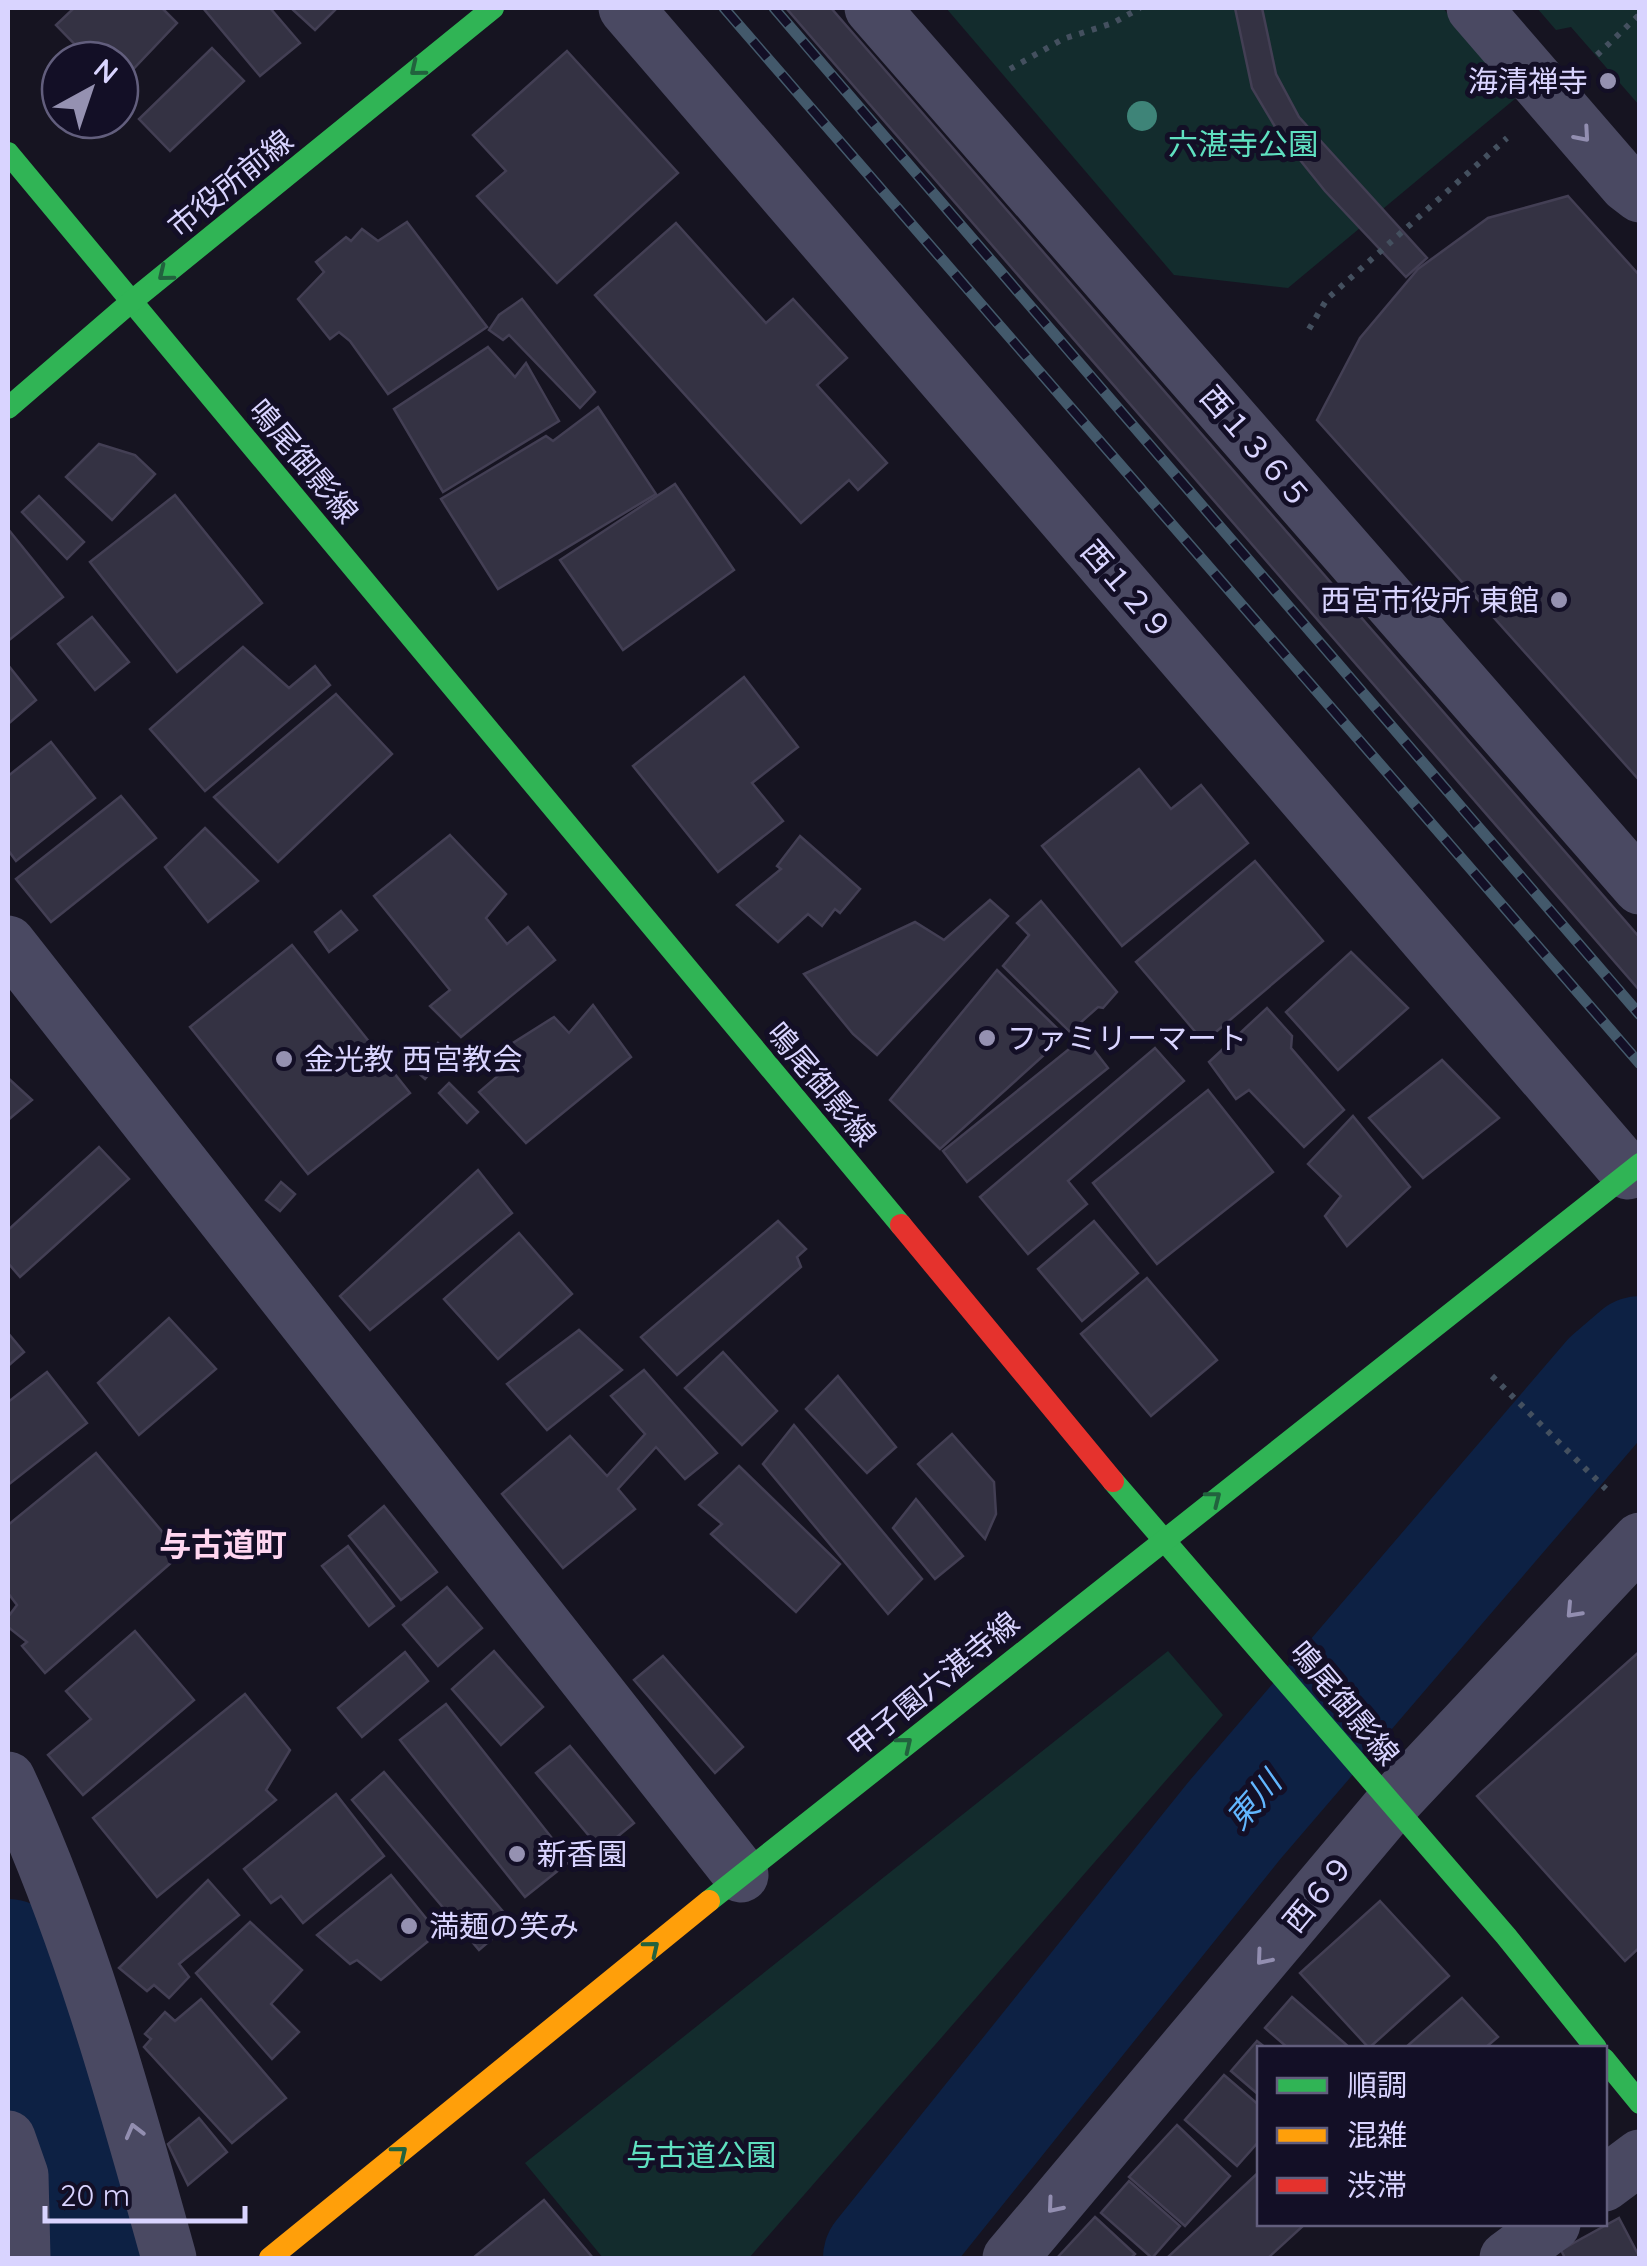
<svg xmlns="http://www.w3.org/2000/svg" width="1647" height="2266" viewBox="0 0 1647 2266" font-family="Quicksand,'Noto Sans JP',sans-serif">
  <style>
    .green { fill: #132c2d }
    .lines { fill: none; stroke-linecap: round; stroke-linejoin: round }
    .river { stroke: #0d2144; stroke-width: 120 }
    .building { fill: #343243; stroke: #433f54; stroke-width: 2.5 }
    .path { stroke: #44505f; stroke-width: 6; stroke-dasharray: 5 8; stroke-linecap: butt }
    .street { stroke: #4a4962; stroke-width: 55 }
    .fast { stroke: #30b455; stroke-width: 22 }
    .slow { stroke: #ff9f0a; stroke-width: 22 }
    .jam { stroke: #e5322d; stroke-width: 22 }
    .rail-casing { stroke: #43596b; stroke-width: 11 }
    .rail { stroke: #130f26; stroke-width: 8; stroke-dasharray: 22; stroke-linecap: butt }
    .tree { fill: #3e8478 }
    .oneway { stroke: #22623e }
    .oneway2 { stroke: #928eb0 }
    .poi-dot { fill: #9591b1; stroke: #130f26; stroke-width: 4 }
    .labels { text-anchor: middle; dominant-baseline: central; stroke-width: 10; stroke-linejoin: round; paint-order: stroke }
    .poi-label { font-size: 30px; fill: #d9d4ff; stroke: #130f26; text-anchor: start }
    .park-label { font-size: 30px; fill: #5fe0c0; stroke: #130f26 }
    .street-label { font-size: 30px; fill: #d9d4ff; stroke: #130f26 }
    .neighbourhood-label { font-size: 32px; font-weight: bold; fill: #ffd6f0; stroke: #130f26 }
    .water-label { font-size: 32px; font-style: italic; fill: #62b6ff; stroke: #130f26 }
  </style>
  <rect width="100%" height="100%" fill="#161421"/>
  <!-- green -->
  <g class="green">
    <polygon points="946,8 1443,8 1516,98 1288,288 1174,275"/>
    <polygon points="1537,8 1639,8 1639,105 1571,27 1556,30"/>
    <polygon points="1168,1651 1223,1715 749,2258 603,2258 525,2163"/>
  </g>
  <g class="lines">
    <!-- river -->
    <g class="river">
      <polyline points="8,1959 79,2144 88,2210 90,2258"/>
      <polyline points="883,2258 1234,1821 1612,1380 1640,1356"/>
    </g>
  </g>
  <!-- building -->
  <g class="building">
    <polygon points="74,8 162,8 177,23 120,83 120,60 90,60 56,25"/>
    <polygon points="203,8 270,8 300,43 260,76"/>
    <polygon points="291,8 337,8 315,30"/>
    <polygon points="786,8 831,8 1640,938 1640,991"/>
    <polygon points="1235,8 1262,8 1276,74 1299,117 1427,258 1406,277 1325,191 1280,135 1252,88"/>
    <polygon points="212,48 244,81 170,151 139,119"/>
    <polygon points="567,51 678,173 557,283 477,196 506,171 473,135"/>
    <polygon points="1568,196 1640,276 1640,781 1317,420 1360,338 1418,269 1488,218"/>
    <polygon points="407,222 487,327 388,394 350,341 339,332 330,339 298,299 324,272 316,262 346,237 351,241 362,229 378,241"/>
    <polygon points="676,223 766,323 793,299 847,358 817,385 887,463 858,490 849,480 801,523 595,295"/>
    <polygon points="522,299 595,392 580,408 509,335 503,340 489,330 499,315"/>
    <polygon points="488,347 515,377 526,363 559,421 443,492 394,409"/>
    <polygon points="598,407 656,494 498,589 441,499 546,436 553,441"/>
    <polygon points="99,444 135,455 155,474 112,520 66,477"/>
    <polygon points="675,484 734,570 623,650 560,560"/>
    <polygon points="175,495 262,603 177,672 90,562"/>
    <polygon points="39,496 84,542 67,559 22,512"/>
    <polygon points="8,529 63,597 8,641"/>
    <polygon points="92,617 129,662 95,690 58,644"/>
    <polygon points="243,647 289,688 315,666 330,685 205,791 150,729"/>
    <polygon points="8,665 36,700 8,724"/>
    <polygon points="744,677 798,747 752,783 783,821 718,872 633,766"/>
    <polygon points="336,694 392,754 278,862 214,797"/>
    <polygon points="51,742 95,798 16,861 8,850 8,776"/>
    <polygon points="1139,769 1171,809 1201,785 1248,843 1122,946 1042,846"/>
    <polygon points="121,796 156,838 51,922 16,879"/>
    <polygon points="205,828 258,881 208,922 165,867"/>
    <polygon points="450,835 506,894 486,918 507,944 528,927 555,960 461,1037 430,1006 450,990 374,896"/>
    <polygon points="800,836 860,889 840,913 835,909 822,926 808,914 778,942 737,905 781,869 777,866"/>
    <polygon points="1255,861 1323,941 1204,1042 1136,962"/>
    <polygon points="990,900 1008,916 877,1055 853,1034 804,974 915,922 944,940"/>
    <polygon points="1041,901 1117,992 1103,1008 1098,1007 1070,1032 1003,966 1029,935 1017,923"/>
    <polygon points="341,911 357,930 329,952 315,932"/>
    <polygon points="292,945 410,1093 308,1174 190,1027"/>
    <polygon points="1351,952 1408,1008 1338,1070 1286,1012"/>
    <polygon points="997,970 1065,1036 940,1149 890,1100"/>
    <polygon points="593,1005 631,1057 526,1143 479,1092 507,1068 497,1053 554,1017 569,1033"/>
    <polygon points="1267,1008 1292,1036 1291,1048 1344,1110 1304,1147 1249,1090 1236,1099 1209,1062"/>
    <polygon points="1084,1037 1108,1068 967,1182 943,1151"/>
    <polygon points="438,1043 448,1051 425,1079 415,1070"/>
    <polygon points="1155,1048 1184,1081 1068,1181 1087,1204 1028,1254 980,1197"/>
    <polygon points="1442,1060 1499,1118 1423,1178 1369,1118"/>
    <polygon points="8,1078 32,1100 8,1120"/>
    <polygon points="449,1083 478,1112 467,1123 439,1093"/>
    <polygon points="1208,1090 1273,1172 1157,1264 1093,1183"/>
    <polygon points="1353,1116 1410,1187 1347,1246 1325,1216 1341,1196 1308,1164"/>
    <polygon points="99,1147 129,1179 20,1277 8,1263 8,1230"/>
    <polygon points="478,1170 512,1213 370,1330 340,1296"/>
    <polygon points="281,1182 295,1194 280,1211 266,1200"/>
    <polygon points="778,1221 806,1249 797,1257 801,1267 677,1375 641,1337"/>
    <polygon points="1094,1221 1138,1273 1082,1321 1038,1269"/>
    <polygon points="519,1233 572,1294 498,1359 444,1299"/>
    <polygon points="1147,1278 1217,1360 1151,1416 1081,1334"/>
    <polygon points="169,1318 216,1369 139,1435 98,1383"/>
    <polygon points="579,1330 622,1370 547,1430 507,1384"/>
    <polygon points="8,1333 24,1352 8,1366"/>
    <polygon points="723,1352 777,1411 742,1445 685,1388"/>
    <polygon points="644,1370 717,1453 685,1479 656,1447 618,1489 635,1509 563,1568 502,1494 570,1436 607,1476 645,1434 611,1396"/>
    <polygon points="47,1372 87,1423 8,1485 8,1402"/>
    <polygon points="838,1376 896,1447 867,1473 806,1409"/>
    <polygon points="794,1425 922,1579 888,1614 763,1464"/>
    <polygon points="952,1434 994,1482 996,1514 985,1539 918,1464"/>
    <polygon points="96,1453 181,1554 45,1673 22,1646 27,1642 8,1627 8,1617 17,1605 8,1593 8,1525"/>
    <polygon points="739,1466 840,1564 796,1612 711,1534 722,1524 699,1505"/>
    <polygon points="916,1499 963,1556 935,1579 893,1528"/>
    <polygon points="384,1506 437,1572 401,1600 349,1536"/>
    <polygon points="348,1546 394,1606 369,1626 322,1566"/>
    <polygon points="447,1587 482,1628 438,1666 403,1625"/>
    <polygon points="135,1631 194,1700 83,1795 48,1755 91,1719 66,1691"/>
    <polygon points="494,1651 543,1707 501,1745 452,1689"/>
    <polygon points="1640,1651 1640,1947 1625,1961 1477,1796"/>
    <polygon points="405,1652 428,1681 362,1737 338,1708"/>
    <polygon points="663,1656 743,1747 715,1773 634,1680"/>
    <polygon points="245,1694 290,1750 266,1790 276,1800 157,1897 93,1818"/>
    <polygon points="446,1704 570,1861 525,1897 400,1740"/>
    <polygon points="570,1746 634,1823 601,1850 536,1773"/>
    <polygon points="384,1772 512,1922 479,1950 352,1800"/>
    <polygon points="336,1794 384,1856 303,1923 281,1896 271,1903 244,1869"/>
    <polygon points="391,1875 438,1933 381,1980 357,1960 350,1964 317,1935"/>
    <polygon points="208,1880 239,1915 179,1964 189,1977 169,1998 154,1985 147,1991 119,1968"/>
    <polygon points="1380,1901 1449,1976 1369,2048 1300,1973"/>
    <polygon points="250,1922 302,1970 271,2004 299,2032 272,2059 196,1973"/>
    <polygon points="1292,1997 1350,2048 1288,2048 1265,2028"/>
    <polygon points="1462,1998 1498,2037 1485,2048 1405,2048"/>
    <polygon points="201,1999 286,2098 232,2143 144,2047 151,2039 145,2034 165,2012 175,2021"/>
    <polygon points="1257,2041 1266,2048 1260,2048 1260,2096 1231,2071"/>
    <polygon points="1224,2075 1260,2106 1260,2140 1237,2166 1185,2120"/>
    <polygon points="199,2118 227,2152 188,2185 168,2144"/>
    <polygon points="1177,2125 1230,2176 1185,2226 1129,2177"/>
    <polygon points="1260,2171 1260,2224 1305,2224 1268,2258 1172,2258 1169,2256"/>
    <polygon points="1129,2181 1180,2226 1152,2258 1101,2213"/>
    <polygon points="544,2200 593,2258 473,2258"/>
    <polygon points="1095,2217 1135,2254 1131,2258 1057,2258"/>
    <polygon points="1619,2218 1640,2258 1565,2258 1561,2250"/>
  </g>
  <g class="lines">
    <!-- path -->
    <g class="path">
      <polyline points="1597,55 1640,14"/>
      <polyline points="1010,69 1063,39 1113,23 1140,8"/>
      <polyline points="1309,329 1327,299 1507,138"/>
      <polyline points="1492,1376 1606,1489"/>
    </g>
    <!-- street -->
    <g class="street">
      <polyline points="626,8 1628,1172"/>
      <polyline points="872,8 1640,887"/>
      <polyline points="1474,8 1627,185 1640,195"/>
      <polyline points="8,943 741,1875"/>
      <path d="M 8,1779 C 79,1932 124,2096 169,2258"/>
      <polyline points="8,2138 21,2175 23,2258"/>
      <polyline points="1604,2184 1640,2157"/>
      <polyline points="1010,2258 1392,1804 1640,1540"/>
      <polyline points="1507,2258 1553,2224"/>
    </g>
    <!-- fast -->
    <g class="fast">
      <polyline points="8,153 901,1225"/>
      <polyline points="8,408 132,301 493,8"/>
      <polyline points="1113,1481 1506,1936 1596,2048"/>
      <polyline points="709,1901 1640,1164"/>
      <polyline points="1604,2059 1640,2103"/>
    </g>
    <!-- slow -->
    <polyline class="slow" points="270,2258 709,1901"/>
    <!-- jam -->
    <polyline class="jam" points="901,1225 1113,1481"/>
    <defs>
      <g id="rail">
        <polyline points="724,8 1640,1064"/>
        <polyline points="774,8 1640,1015"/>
      </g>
    </defs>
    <!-- rail casing -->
    <use href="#rail" class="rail-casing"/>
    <!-- rail -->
    <use href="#rail" class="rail"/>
  </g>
  <!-- trees -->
  <circle class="tree" cx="1142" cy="116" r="15"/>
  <!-- one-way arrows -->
  <defs><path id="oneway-chevron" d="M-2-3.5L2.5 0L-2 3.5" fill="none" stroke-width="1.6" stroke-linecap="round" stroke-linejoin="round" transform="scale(2.5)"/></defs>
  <g class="oneway">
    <use href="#oneway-chevron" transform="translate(417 69) rotate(141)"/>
    <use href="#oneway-chevron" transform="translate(165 274) rotate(141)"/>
    <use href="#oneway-chevron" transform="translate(1214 1498) rotate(-38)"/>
    <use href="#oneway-chevron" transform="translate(905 1744) rotate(-39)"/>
    <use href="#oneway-chevron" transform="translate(652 1948) rotate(-39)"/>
    <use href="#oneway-chevron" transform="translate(400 2153) rotate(-39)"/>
  </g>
  <g class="oneway2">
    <use href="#oneway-chevron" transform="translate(1583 135) rotate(49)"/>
    <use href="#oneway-chevron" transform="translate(1573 1611) rotate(133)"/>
    <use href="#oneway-chevron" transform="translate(1263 1958) rotate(130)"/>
    <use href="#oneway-chevron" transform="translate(134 2131) rotate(-105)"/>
    <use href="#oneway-chevron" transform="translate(1054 2206) rotate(130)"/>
  </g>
  <!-- markers -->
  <g class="poi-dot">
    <circle cx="1608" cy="81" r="10"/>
    <circle cx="1559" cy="600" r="10"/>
    <circle cx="987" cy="1038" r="10"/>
    <circle cx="284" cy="1059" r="10"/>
    <circle cx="517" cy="1854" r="10"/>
    <circle cx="409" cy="1926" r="10"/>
  </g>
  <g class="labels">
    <!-- poi labels -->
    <g class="poi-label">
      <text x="1588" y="81" text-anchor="end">海清禅寺</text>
      <text x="1539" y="600" text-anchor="end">西宮市役所 東館</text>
      <text x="1007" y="1038">ファミリーマート</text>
      <text x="304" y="1059">金光教 西宮教会</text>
      <text x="537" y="1854">新香園</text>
      <text x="429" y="1926">満麺の笑み</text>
    </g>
    <!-- park labels -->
    <g class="park-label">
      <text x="1243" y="144">六湛寺公園</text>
      <text x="701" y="2155">与古道公園</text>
    </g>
    <!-- street labels -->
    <g class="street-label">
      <text transform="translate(230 183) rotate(-39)">市役所前線</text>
      <text transform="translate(1256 447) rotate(49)">西１３６５</text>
      <text transform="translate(304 461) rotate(50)">鳴尾御影線</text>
      <text transform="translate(1127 590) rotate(49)">西１２９</text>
      <text transform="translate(822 1084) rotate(50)">鳴尾御影線</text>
      <text transform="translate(933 1684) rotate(-39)">甲子園六湛寺線</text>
      <text transform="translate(1345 1703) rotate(50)">鳴尾御影線</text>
      <text transform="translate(1318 1893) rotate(-50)">西６９</text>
    </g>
    <!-- neighbourhood labels -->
    <g class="neighbourhood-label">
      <text x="223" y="1544">与古道町</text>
    </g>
    <!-- water labels -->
    <g class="water-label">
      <text transform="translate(1253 1800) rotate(-49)">東川</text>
    </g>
  </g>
  <!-- border -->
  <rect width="1647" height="2266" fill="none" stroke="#d9d4ff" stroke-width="20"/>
  <!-- legend -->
  <rect x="1257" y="2046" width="350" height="180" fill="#130f26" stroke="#625e7d" stroke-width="2.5"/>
  <rect x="1277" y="2078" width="50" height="15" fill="#30b455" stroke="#625e7d" stroke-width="2.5"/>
  <text x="1347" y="2096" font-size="30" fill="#d9d4ff">順調</text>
  <rect x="1277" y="2128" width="50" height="15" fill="#ff9f0a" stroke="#625e7d" stroke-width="2.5"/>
  <text x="1347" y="2146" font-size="30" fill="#d9d4ff">混雑</text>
  <rect x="1277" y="2178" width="50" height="15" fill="#e5322d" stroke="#625e7d" stroke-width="2.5"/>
  <text x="1347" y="2196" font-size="30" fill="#d9d4ff">渋滞</text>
  <!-- north arrow -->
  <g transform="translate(90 90) rotate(40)"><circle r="48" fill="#130f26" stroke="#625e7d" stroke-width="2.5"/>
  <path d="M0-8L18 38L0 25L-18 38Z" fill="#9591b1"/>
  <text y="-15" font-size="28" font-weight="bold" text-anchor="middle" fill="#d9d4ff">N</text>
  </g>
  <!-- scale -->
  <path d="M45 2206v15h200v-15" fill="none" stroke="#d9d4ff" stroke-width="5"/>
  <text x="60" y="2206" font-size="30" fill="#d9d4ff" stroke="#130f26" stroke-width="8" paint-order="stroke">20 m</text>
</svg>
